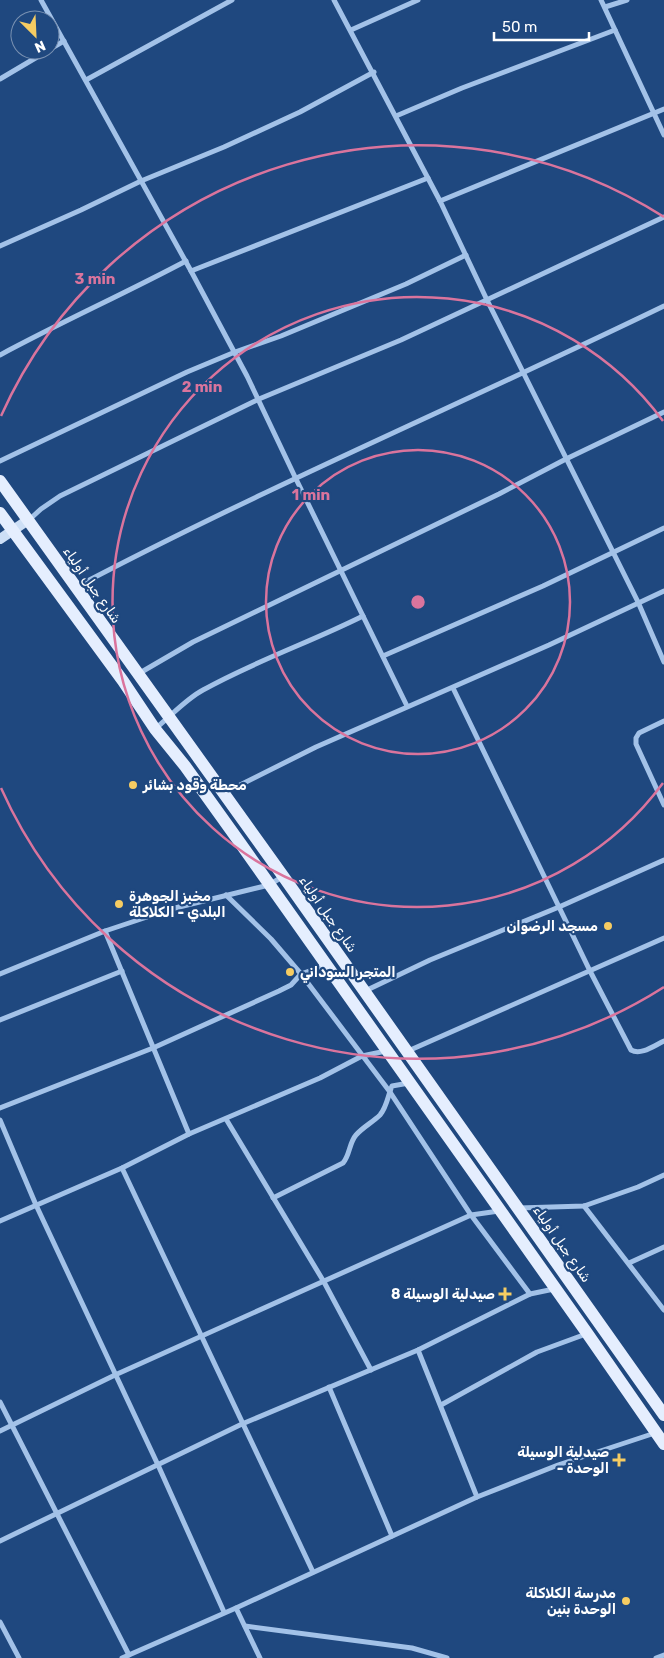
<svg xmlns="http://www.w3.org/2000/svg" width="664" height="1658" viewBox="0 0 664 1658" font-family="Rubik,'Noto Sans Arabic',sans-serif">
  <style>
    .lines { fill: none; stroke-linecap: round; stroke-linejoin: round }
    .street { stroke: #a3c2e8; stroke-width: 5 }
    .secondary { stroke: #cddff6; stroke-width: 10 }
    .primary { stroke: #e5eefe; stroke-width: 12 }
    .ring { fill: none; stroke: #da749d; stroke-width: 2.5 }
    .poi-dot { fill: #f6cc62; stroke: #1f487f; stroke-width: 2 }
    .labels { text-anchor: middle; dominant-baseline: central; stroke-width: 4.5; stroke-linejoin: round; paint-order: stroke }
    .street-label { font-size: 14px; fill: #fff; stroke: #1f487f }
    .poi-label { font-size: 14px; font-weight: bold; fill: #fff; stroke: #1f487f; text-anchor: end }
    .centre { fill: #da749d; stroke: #1f487f; stroke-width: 2.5 }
    .ring-label { font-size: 15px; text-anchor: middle; font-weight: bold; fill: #da749d; stroke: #1f487f; stroke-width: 4.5; stroke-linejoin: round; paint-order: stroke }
  </style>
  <rect width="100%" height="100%" fill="#1f487f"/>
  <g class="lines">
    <!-- street -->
    <g class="street">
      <polyline points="41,0 191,271 247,376 296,479 407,706"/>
      <polyline points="334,0 440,201 487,300 638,602 664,662"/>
      <polyline points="601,0 664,135"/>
      <polyline points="605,7 627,0"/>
      <polyline points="351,30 418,0"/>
      <polyline points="50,49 64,41"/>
      <polyline points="0,79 49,50"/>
      <polyline points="86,80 232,0"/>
      <polyline points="396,116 462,88 615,30"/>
      <polyline points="440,201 664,109"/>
      <polyline points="0,246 81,210 141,181 224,147 300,112 374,72"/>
      <polyline points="191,271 428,178"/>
      <path d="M 0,355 C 61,322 124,294 186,261"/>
      <polyline points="0,461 187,372 235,352 281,336 406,284 466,255"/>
      <polyline points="29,520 41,509 60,496 259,399 401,340 664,217"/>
      <path d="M 76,587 C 268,486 468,401 664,306"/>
      <polyline points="383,656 543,586 664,528"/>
      <polyline points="138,674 193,642 499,494 566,459 664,412"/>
      <path d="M 453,688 L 590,971 L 631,1050 C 641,1056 655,1045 664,1041"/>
      <polyline points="664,721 639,733 636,738 636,744 664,805"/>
      <path d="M 156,728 C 171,716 186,699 203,690 C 255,661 311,642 363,616"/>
      <polyline points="224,793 316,747 549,645 664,591"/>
      <polyline points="226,895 271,939 301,974 390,1092 471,1215 530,1294"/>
      <polyline points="105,931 189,1134"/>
      <polyline points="0,974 105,931 171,909 269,885 282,877"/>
      <polyline points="365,991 430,960 559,907 664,860"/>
      <polyline points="0,1020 122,971"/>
      <polyline points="408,1051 664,938"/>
      <polyline points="0,1108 153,1048 279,991 291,985 301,974 326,965"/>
      <polyline points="226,1119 324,1282 371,1370"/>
      <polyline points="0,1120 36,1205 158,1465 224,1612"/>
      <polyline points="122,1168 313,1572"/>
      <path d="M 273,1198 L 343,1163 C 350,1155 349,1143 356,1135 C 363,1127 373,1122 380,1115 C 387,1107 388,1095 392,1086 L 409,1083"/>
      <polyline points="584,1206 664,1310"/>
      <polyline points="519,1208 584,1206 638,1187 664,1175"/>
      <polyline points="0,1221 122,1168 189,1134 320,1078 362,1056 386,1051"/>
      <polyline points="629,1263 664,1247"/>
      <polyline points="418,1350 477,1497"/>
      <polyline points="329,1387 392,1536"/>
      <polyline points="0,1402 129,1655"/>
      <polyline points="441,1405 537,1352 586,1334"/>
      <polyline points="0,1431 115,1375 471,1215 499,1211"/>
      <polyline points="0,1541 242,1424 418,1350 530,1294 554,1289"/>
      <polyline points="236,1608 260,1658"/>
      <polyline points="0,1622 19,1658"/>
      <polyline points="245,1626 412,1648 447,1658"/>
      <polyline points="122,1658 236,1608 477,1497 558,1465 655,1433"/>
      <polyline points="656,1658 664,1655"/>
    </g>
    <!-- secondary -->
    <polyline class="secondary" points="0,539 28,520"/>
    <!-- primary -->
    <g class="primary">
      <polyline points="0,481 283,876 664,1415"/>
      <polyline points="0,513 123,681 155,729 185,766 238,840 587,1333 664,1444"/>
    </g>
  </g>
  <!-- distance rings -->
  <g class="ring">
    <circle cx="418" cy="602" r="152"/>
    <path d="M663 783A305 305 0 1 1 663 421"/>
    <path d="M664 987A457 457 0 0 1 1 788M1 416A457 457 0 0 1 664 217"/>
  </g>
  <!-- markers -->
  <g class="poi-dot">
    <circle cx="133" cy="785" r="5"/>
    <circle cx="119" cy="904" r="5"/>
    <circle cx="608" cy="926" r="5"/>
    <circle cx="290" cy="972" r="5"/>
    <path d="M502.5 1286.5h5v5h5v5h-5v5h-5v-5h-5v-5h5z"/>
    <path d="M616.5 1452.5h5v5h5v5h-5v5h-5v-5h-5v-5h5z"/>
    <circle cx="626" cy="1601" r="5"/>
  </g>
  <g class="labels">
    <!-- street labels -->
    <g class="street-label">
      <text transform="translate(92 585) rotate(55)">شارع جبل أولياء</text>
      <text transform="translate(328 914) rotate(55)">شارع جبل أولياء</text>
      <text transform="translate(562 1244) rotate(55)">شارع جبل أولياء</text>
    </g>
    <!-- poi labels -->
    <g class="poi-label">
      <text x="143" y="785" text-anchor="start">محطة وقود بشائر</text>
      <text x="129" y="896" text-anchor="start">مخبز الجوهرة<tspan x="129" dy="16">البلدي - الكلاكلة</tspan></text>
      <text x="598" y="926">مسجد الرضوان</text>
      <text x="300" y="972" text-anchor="start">المتجر السوداني</text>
      <text x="495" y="1294">صيدلية الوسيلة 8</text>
      <text x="609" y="1452">صيدلية الوسيلة<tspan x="609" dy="16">- الوحدة</tspan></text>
      <text x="616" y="1593">مدرسة الكلاكلة<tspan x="616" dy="16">الوحدة بنين</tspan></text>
    </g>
  </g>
  <circle cx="418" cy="602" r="8" class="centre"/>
  <g class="ring-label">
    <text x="95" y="284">3 min</text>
    <text x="202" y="392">2 min</text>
    <text x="311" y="500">1 min</text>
  </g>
  <!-- north arrow -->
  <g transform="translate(35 35) rotate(156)"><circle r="24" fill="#1f487f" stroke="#7991b2"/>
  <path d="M0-4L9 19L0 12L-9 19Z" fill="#f6cc62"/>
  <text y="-8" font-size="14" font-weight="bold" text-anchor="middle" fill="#ffffff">N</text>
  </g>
  <!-- scale -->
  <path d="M494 32v8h95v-8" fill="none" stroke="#ffffff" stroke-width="2.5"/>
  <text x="502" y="32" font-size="15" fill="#ffffff" stroke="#1f487f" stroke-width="4" paint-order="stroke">50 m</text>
</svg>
